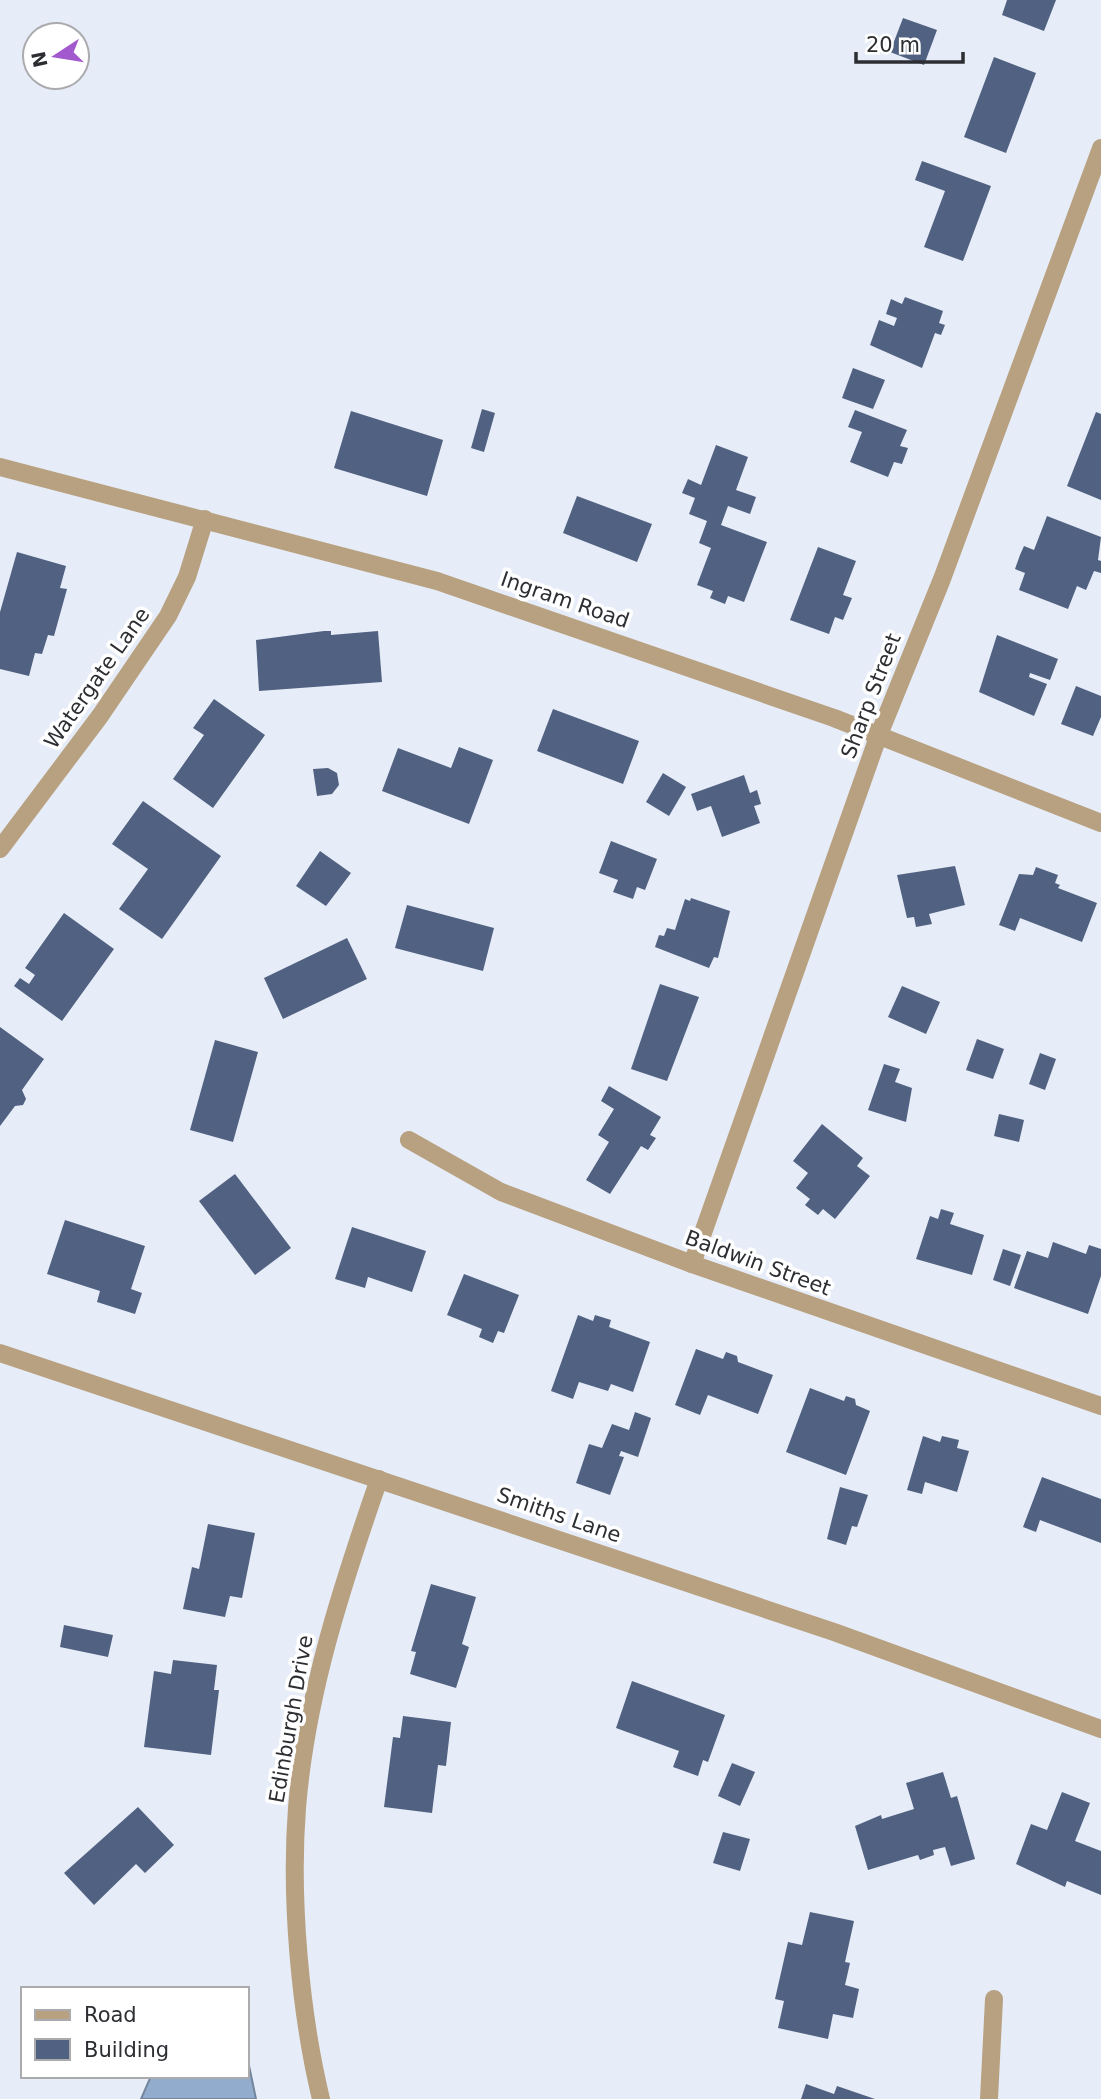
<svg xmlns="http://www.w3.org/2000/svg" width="1101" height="2099" viewBox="0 0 1101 2099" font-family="'DejaVu Sans',sans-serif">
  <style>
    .water { fill: #91accd; stroke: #73869e; stroke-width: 2 }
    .building { fill: #516181 }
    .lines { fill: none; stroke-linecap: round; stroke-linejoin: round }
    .street { stroke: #b8a181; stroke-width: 18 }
    .labels { text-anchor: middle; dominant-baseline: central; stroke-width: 7; stroke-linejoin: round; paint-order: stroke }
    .street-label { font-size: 21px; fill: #2c2e32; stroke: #fff }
  </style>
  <rect width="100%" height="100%" fill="#e7edf8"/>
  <!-- water -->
  <polygon class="water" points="247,2056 256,2099 141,2099 151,2076 247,2076"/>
  <!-- building -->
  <g class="building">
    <polygon points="1007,0 1056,0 1044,31 1002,15"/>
    <polygon points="903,18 937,30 924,65 890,52"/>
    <polygon points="994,57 1036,73 1006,153 964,137"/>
    <polygon points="922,161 991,186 963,261 924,247 945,191 915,180"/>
    <polygon points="905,297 943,311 939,323 945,325 941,335 935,333 922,368 870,345 879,320 894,326 897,318 886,314 891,299 902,304"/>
    <polygon points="853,368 885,380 873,409 842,398"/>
    <polygon points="482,409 495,413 484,452 471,448"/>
    <polygon points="855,410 907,430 900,446 908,448 902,464 894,462 888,477 850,462 862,432 848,427"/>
    <polygon points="351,411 443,440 427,496 334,468"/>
    <polygon points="1096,412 1101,414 1101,500 1067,486"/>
    <polygon points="716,445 748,457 736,490 756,497 750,514 728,506 721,525 767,542 744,602 728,596 725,604 710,598 713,591 697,585 711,548 699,543 707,521 689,514 695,498 682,493 688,479 701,485"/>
    <polygon points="577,496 652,524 637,562 563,533"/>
    <polygon points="1047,516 1101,537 1098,560 1101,561 1101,573 1094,571 1086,590 1077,586 1068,609 1019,590 1025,573 1015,569 1020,555 1024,546 1034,550"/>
    <polygon points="818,547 856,561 843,595 852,598 843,620 835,617 829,634 790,620"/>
    <polygon points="17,552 66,566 60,588 67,589 54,636 48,635 42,654 35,653 29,676 0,669 0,612"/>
    <polygon points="324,631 331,631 331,635 378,631 382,682 259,691 256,640"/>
    <polygon points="997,635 1058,659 1050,680 1030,673 1029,677 1047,684 1034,716 979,692"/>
    <polygon points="1076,686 1101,696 1101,717 1093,736 1061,724"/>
    <polygon points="214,699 265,735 213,808 173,779 204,735 193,728"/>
    <polygon points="553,709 639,741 623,784 537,751"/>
    <polygon points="459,747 493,760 469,824 382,791 398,748 451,768"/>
    <polygon points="328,768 337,773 339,785 332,794 317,796 313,769"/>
    <polygon points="663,773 686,787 669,816 646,802"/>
    <polygon points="744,775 750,793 757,790 761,804 754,806 760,823 722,837 711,806 697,811 691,794"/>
    <polygon points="143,801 221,856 162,939 119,909 148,869 112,844"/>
    <polygon points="611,841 657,859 645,890 637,887 633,899 613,892 618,880 599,873"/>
    <polygon points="320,851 351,873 326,906 296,886"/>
    <polygon points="955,866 965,905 929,914 932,924 916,927 914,917 907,918 897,875"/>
    <polygon points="1036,867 1058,875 1055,883 1060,885 1058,888 1097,903 1082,942 1020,918 1015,931 999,925 1019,874 1033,875"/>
    <polygon points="691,898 730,911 718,958 714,957 709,968 655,947 659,935 664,936 667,928 675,930 685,899 690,901"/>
    <polygon points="407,905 494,928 483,971 395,948"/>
    <polygon points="64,913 114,949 62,1021 14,986 20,978 29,984 35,975 25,968"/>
    <polygon points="347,938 367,979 283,1019 264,978"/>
    <polygon points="660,984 699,997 667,1081 631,1069"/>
    <polygon points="902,986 940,1002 926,1034 888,1017"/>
    <polygon points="0,1027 44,1059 22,1090 26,1099 23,1105 15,1106 0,1126"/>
    <polygon points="977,1039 1004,1049 993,1079 966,1070"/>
    <polygon points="215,1040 258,1052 233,1142 190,1130"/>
    <polygon points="1040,1053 1056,1059 1045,1090 1029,1084"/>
    <polygon points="884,1064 900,1069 895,1082 912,1088 906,1122 868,1110"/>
    <polygon points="609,1086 661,1117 650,1135 656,1138 648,1150 641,1146 610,1194 586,1180 609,1142 598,1135 614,1109 601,1101"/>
    <polygon points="999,1114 1024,1120 1019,1142 994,1136"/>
    <polygon points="822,1124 863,1158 857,1166 870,1176 835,1219 823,1209 818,1215 805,1205 810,1199 796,1188 808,1173 793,1161"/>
    <polygon points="235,1174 291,1248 255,1275 199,1201"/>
    <polygon points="941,1209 954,1213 950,1224 984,1235 972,1275 916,1259 930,1216 938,1219"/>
    <polygon points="65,1220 145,1246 131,1289 142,1293 135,1314 97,1302 100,1291 47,1274"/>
    <polygon points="352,1227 426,1251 412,1292 368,1277 365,1288 335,1279"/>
    <polygon points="1053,1242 1086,1254 1089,1245 1101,1249 1101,1276 1088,1314 1014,1288 1027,1251 1048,1258"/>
    <polygon points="1003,1249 1021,1255 1010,1286 993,1280"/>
    <polygon points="464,1274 519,1295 504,1333 498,1331 493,1343 479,1337 482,1329 447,1315"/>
    <polygon points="578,1315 593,1321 595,1315 611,1320 609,1327 650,1342 633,1392 611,1384 608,1391 579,1382 573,1399 551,1391"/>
    <polygon points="696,1349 723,1359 726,1352 737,1356 738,1362 773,1375 758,1414 708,1395 700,1415 675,1405"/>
    <polygon points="810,1388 844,1401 846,1396 855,1399 856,1405 870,1411 846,1475 786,1452"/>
    <polygon points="635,1412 651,1418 638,1457 621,1451 619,1456 624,1457 610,1495 576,1483 589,1444 602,1448 612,1424 629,1430"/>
    <polygon points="923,1436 940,1442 942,1436 959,1440 957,1448 969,1451 957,1492 925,1482 922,1494 907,1490"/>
    <polygon points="1042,1477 1101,1499 1101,1543 1040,1520 1036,1532 1023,1527"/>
    <polygon points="840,1487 868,1495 857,1527 852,1526 846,1545 827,1539"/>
    <polygon points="208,1524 255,1533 242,1598 230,1596 225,1617 183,1609 192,1567 199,1569"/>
    <polygon points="431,1584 476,1597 462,1644 469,1647 456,1688 410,1674 416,1652 411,1651"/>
    <polygon points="64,1625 113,1635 108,1657 60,1647"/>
    <polygon points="173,1660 217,1665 214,1690 219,1690 211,1755 144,1747 154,1671 171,1674"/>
    <polygon points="632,1681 725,1715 708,1762 703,1760 698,1776 673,1767 679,1751 616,1728"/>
    <polygon points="403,1716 451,1722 446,1766 438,1765 432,1813 384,1807 393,1737 400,1738"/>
    <polygon points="732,1763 755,1772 740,1806 718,1796"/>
    <polygon points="943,1772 951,1798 957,1796 975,1859 951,1866 945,1847 933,1850 934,1855 920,1860 918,1855 868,1870 855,1826 881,1815 882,1819 914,1809 906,1783"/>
    <polygon points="1062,1792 1090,1803 1075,1841 1101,1851 1101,1895 1067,1881 1065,1887 1016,1864 1031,1824 1047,1830"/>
    <polygon points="138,1807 174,1845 145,1873 136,1864 94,1905 64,1873"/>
    <polygon points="723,1832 750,1839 740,1871 713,1863"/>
    <polygon points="810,1912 854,1921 845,1962 850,1963 845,1985 859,1989 853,2018 833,2014 828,2039 778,2028 784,2001 775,1999 788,1942 802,1945"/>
    <polygon points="806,2084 834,2094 837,2086 875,2099 801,2099"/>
  </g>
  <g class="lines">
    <!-- street -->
    <g class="street">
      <polyline points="0,467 437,581 834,718 1101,823"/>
      <polyline points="0,849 100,716 168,616 187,577 205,519"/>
      <polyline points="409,1140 501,1192 692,1264 1101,1406"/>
      <polyline points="692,1264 878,737 942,579 1101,148"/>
      <polyline points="0,1353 834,1632 1101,1729"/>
      <path d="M 321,2099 C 300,2012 290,1898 297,1808 C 306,1695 342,1586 379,1479"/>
      <polyline points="989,2099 994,1999"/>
    </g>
  </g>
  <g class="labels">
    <!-- street labels -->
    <g class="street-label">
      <text transform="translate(565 600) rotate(19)">Ingram Road</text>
      <text transform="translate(97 678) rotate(-55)">Watergate Lane</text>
      <text transform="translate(871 696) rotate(-69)">Sharp Street</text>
      <text transform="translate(758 1263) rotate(20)">Baldwin Street</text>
      <text transform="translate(559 1515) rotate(19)">Smiths Lane</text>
      <text transform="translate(291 1719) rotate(-80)">Edinburgh Drive</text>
    </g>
  </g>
  <!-- legend -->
  <rect x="21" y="1987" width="228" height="91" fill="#ffffff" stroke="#ababad" stroke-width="2"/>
  <rect x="35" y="2010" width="35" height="10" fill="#b8a181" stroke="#ababad" stroke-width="2"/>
  <text x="84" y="2022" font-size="21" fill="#2c2e32">Road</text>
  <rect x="35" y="2039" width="35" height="21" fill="#516181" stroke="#ababad" stroke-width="2"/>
  <text x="84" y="2057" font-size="21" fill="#2c2e32">Building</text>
  <!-- north arrow -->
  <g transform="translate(56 56) rotate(258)"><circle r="33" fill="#ffffff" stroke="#ababad" stroke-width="2"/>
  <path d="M0-5L12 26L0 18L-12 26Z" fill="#a259cd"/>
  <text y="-10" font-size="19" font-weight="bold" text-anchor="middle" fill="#2c2e32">N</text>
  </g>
  <!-- scale -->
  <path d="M856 52v10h107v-10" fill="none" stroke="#2c2e32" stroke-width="3.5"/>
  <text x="866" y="52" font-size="21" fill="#2c2e32" stroke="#ffffff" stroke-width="5" paint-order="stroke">20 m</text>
</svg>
